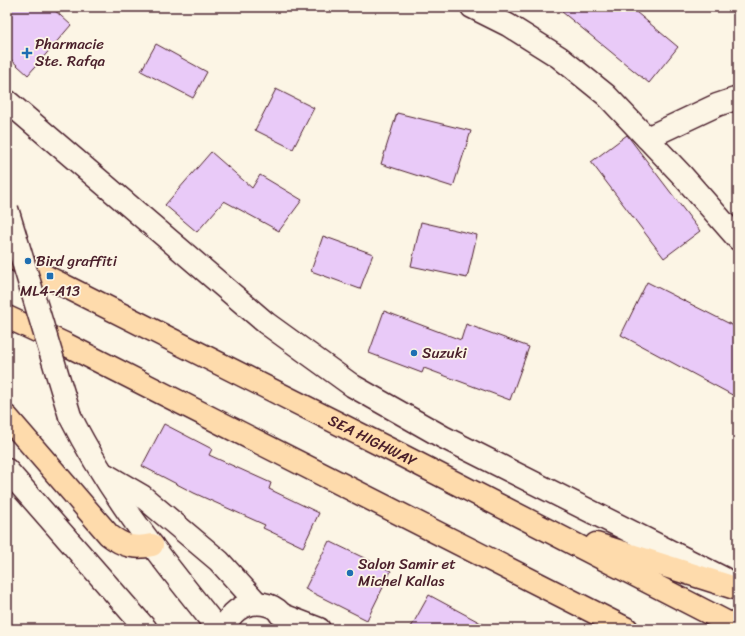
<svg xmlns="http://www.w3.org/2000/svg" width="745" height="636" viewBox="0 0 745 636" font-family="Sriracha,sans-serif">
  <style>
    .building { fill: #e9caf8; stroke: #4a1f2b }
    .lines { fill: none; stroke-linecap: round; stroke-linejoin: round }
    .street-casing { stroke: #4a1f2b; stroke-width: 25 }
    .secondary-casing { stroke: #4a1f2b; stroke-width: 25 }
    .highway-casing { stroke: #4a1f2b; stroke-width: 25 }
    .street { stroke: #fcf5e5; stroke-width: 22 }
    .secondary { stroke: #fcf5e5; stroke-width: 22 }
    .highway { stroke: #fedbac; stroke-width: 22 }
    .secondary-bridge-casing { stroke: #4a1f2b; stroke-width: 25; stroke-linecap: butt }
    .secondary-bridge { stroke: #fcf5e5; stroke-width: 22 }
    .poi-dot { fill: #1f6fb2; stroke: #fcf5e5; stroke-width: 1.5 }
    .labels { text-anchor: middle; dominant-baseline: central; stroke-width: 3.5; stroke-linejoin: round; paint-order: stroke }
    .poi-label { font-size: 15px; fill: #4a1f2b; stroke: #fcf5e5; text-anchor: start }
    .street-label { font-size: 15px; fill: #4a1f2b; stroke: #fcf5e5 }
  </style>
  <rect width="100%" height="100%" fill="#fcf5e5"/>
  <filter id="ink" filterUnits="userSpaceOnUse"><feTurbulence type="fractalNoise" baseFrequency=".025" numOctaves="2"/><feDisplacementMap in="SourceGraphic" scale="8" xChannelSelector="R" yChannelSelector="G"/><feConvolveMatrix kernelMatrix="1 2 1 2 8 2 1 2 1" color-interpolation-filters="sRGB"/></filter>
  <g filter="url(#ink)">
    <!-- building -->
    <g class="building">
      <polygon points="7,7 51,7 71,25 28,75 7,56"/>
      <polygon points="556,7 630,7 678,47 649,83"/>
      <polygon points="156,44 207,72 193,98 141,71"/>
      <polygon points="276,89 314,108 293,149 255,130"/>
      <polygon points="397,113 471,131 453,187 381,164"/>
      <polygon points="627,135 700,231 664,258 591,162"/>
      <polygon points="211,152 252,188 260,175 302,200 279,231 224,201 197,232 165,205"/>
      <polygon points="421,222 477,235 467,278 411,266"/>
      <polygon points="323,236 373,254 360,289 311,271"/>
      <polygon points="647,282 738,328 738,398 621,335"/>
      <polygon points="384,311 461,340 466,324 529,347 510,400 424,368 422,373 369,353"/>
      <polygon points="164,424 212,449 209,455 271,483 269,489 319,513 303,547 263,528 265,525 194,493 142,466"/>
      <polygon points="329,541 391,571 367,620 305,589"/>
      <polygon points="429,595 492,629 410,629"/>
    </g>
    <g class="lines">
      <defs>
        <polyline id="street" points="647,138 717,105 738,98"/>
        <g id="secondary">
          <polyline points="472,7 508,25 559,57 606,95 681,174 738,239"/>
          <polyline points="7,101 266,323 353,386 443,437 723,578"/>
          <path d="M 70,416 C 109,494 164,562 218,629"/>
          <polyline points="7,470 146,629"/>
          <polyline points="106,475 142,496 219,561 257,603"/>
          <polyline points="280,614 319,629"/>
          <path d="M 225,629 C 233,595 283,595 288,629"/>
        </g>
        <g id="highway">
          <path id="s1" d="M 7,255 L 43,275 L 403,456 L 738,628"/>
          <polyline points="7,317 65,344 627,629"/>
          <path d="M 7,417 L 109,535 C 123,546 135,549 152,545"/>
          <polyline points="596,544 738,589"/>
        </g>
      </defs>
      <!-- street casing -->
      <use href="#street" class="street-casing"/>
      <!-- secondary casing -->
      <use href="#secondary" class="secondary-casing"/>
      <!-- highway casing -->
      <use href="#highway" class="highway-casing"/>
      <!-- street -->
      <use href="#street" class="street"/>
      <!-- secondary -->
      <use href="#secondary" class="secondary"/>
      <!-- highway -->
      <use href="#highway" class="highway"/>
      <defs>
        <polyline id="secondary-bridge" points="7,209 70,416"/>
      </defs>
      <!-- secondary-bridge casing -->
      <use href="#secondary-bridge" class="secondary-bridge-casing"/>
      <!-- secondary-bridge -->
      <use href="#secondary-bridge" class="secondary-bridge"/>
    </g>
  </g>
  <!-- markers -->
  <g class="poi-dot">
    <path d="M25 47h4v4h4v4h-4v4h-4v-4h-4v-4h4z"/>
    <circle cx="28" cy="261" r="4"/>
    <rect x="46" y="272" width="8" height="8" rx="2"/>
    <circle cx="414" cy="353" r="4"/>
    <circle cx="350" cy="573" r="4"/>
  </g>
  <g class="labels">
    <!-- poi labels -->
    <g class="poi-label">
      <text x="35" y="44">Pharmacie<tspan x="35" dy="17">Ste. Rafqa</tspan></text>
      <text x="36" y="261">Bird graffiti</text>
      <text x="50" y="291" text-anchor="middle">ML4-A13</text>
      <text x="422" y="353">Suzuki</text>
      <text x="358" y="564">Salon Samir et<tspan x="358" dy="17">Michel Kallas</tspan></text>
    </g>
    <!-- street labels -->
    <g class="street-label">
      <text stroke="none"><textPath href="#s1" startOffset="410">SEA HIGHWAY</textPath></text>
    </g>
  </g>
  <!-- margin -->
  <rect width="745" height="636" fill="none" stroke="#fcf5e5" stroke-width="24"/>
  <rect x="12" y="12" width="721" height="612" fill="none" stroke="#4a1f2b" stroke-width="1.5" filter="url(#ink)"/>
</svg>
